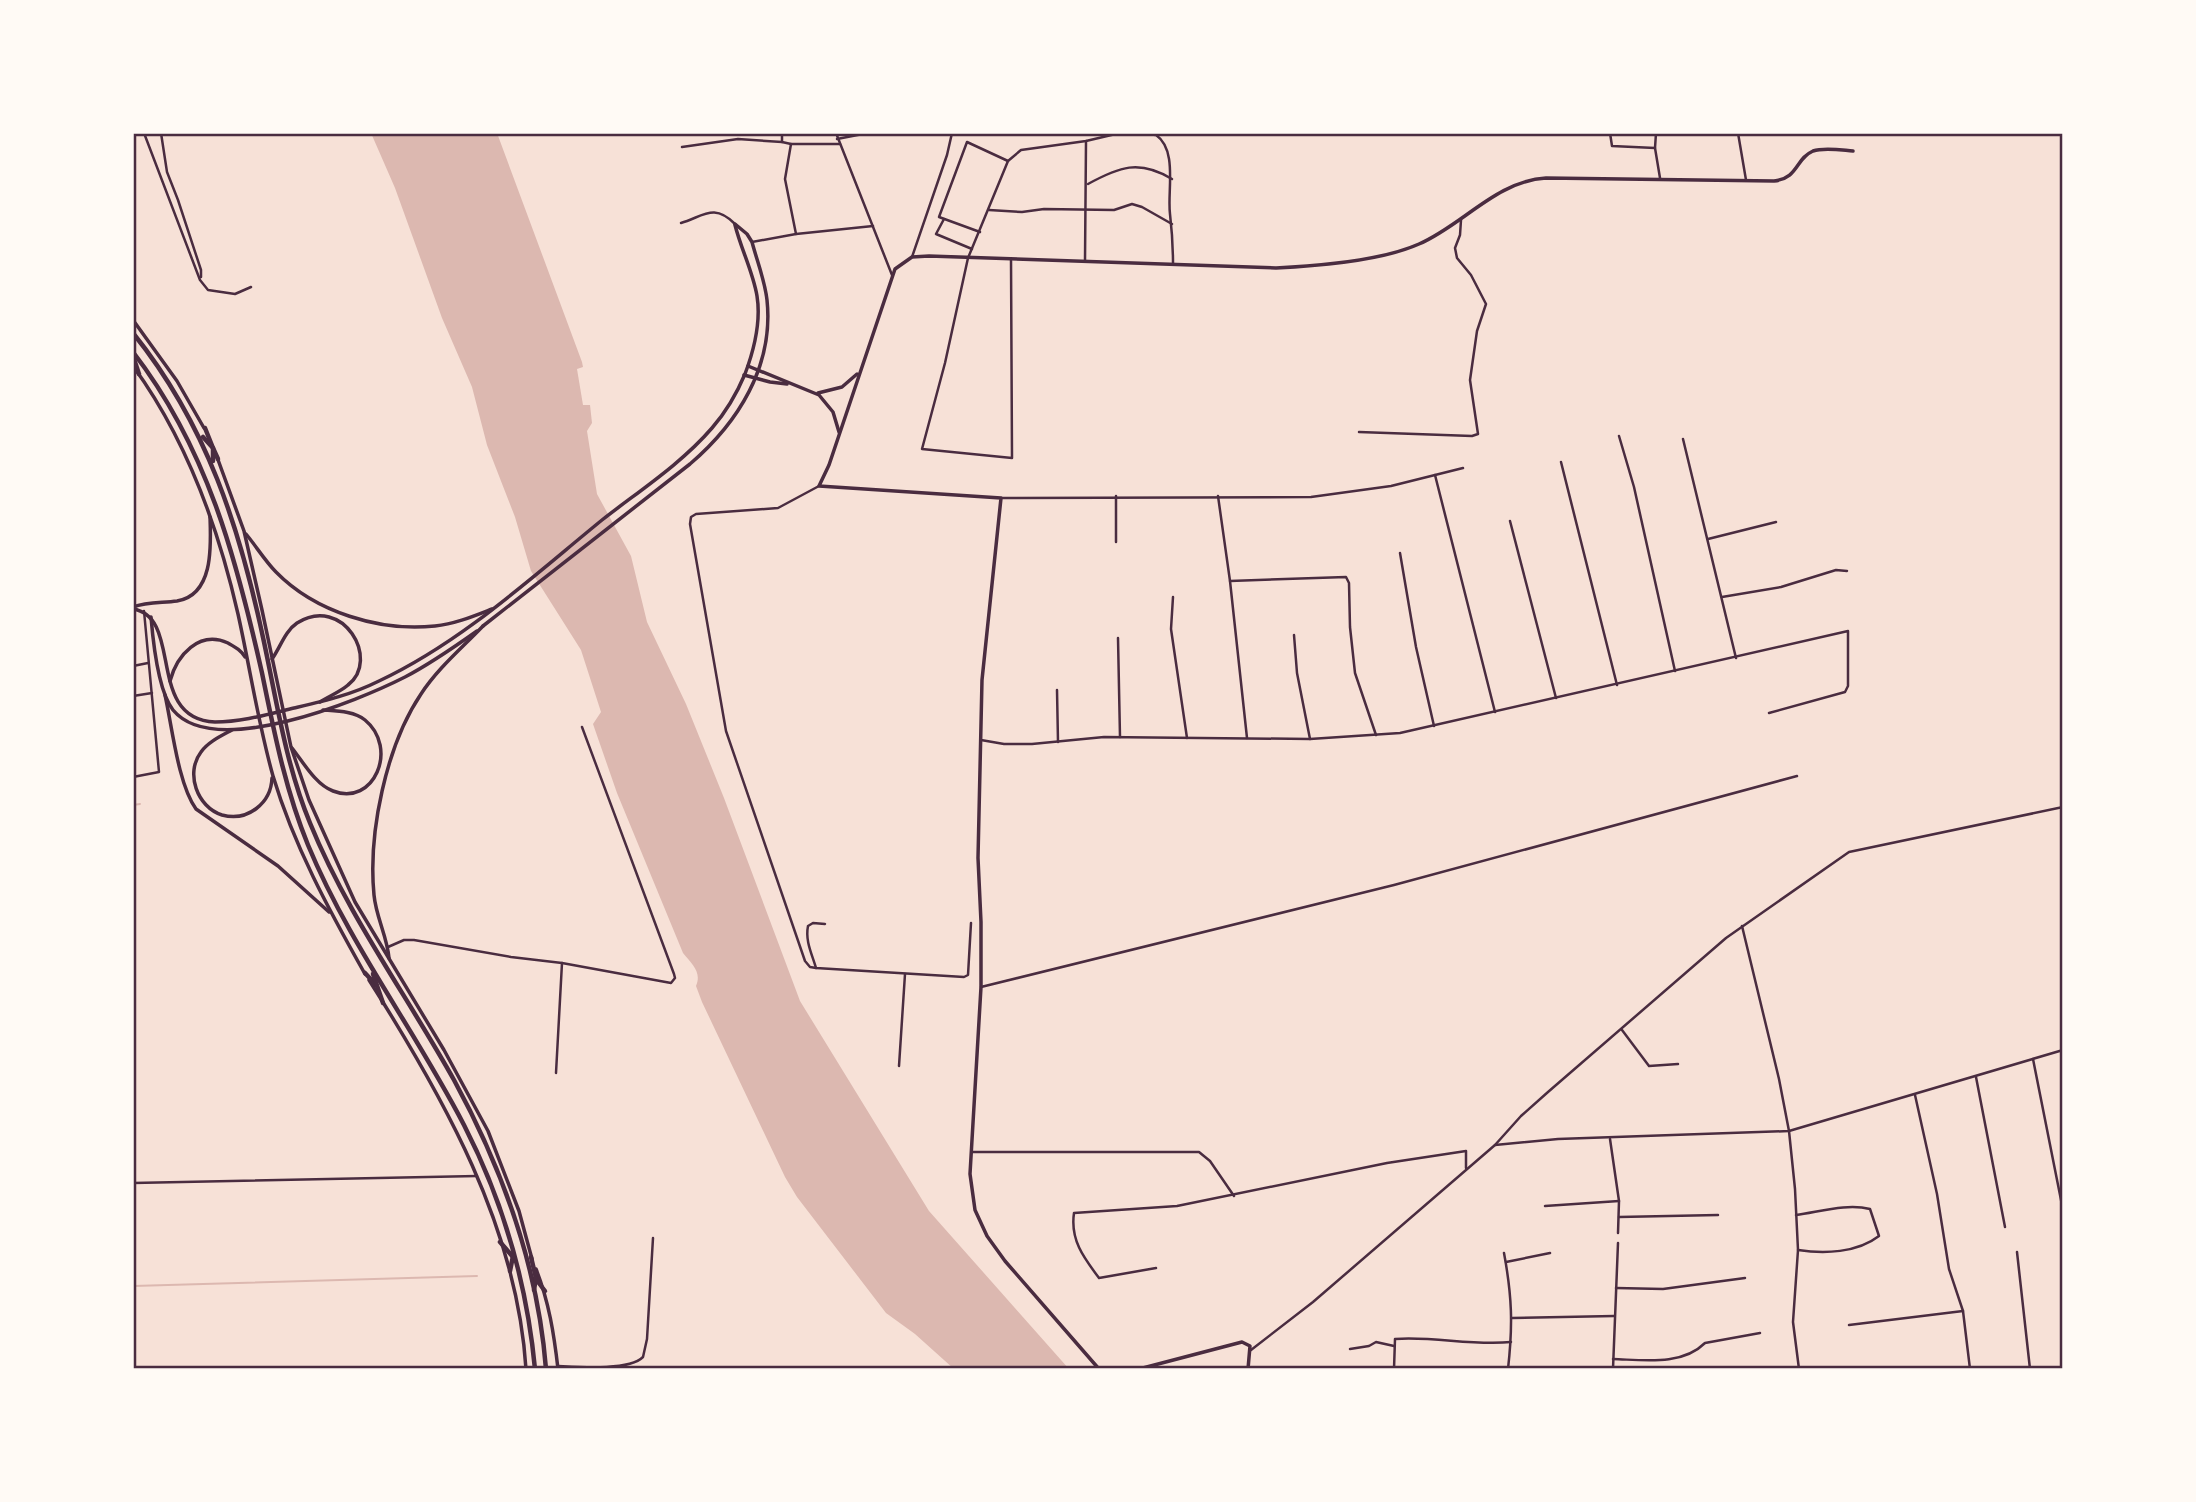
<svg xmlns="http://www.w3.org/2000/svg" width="2196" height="1502" viewBox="0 0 2196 1502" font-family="Lato,sans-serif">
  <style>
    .water { fill: #dcb8b0 }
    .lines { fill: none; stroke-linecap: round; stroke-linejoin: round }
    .stream { stroke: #dcb8b0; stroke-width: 2 }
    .minor { stroke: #4a2c40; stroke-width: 2.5 }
    .tertiary { stroke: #4a2c40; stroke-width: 2.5 }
    .secondary { stroke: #4a2c40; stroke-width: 3.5 }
    .primary { stroke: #4a2c40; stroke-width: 3.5 }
    .motorway { stroke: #4a2c40; stroke-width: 4.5 }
    .neatline { fill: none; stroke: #4a2c40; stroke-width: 2.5 }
  </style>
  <rect width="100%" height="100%" fill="#f7e1d7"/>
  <!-- water -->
  <path class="water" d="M 371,133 L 497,133 L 582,362 L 583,367 L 577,369 L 583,405 L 590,405 L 592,423 L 587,431 L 597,494 L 631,556 L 647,622 L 686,704 L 724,798 L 800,1001 L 929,1211 L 1069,1369 L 954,1369 L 915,1334 L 886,1313 L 797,1197 L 785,1177 L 702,1002 L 696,986 C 702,972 692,964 683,953 L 617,793 L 593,724 L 601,712 L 581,650 L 531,571 L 515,517 L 487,445 L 472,387 L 442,318 L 395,188 Z"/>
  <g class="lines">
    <!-- stream -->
    <g class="stream">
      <polyline points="133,805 140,804"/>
      <polyline points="133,1286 477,1276"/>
    </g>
    <!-- minor -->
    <g class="minor">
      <polyline points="144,133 200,280 208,290 235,294 251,287"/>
      <polyline points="161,133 167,172 178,200 201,270 201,277"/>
      <polyline points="782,133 782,142 791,144 840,144"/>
      <polyline points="836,133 892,275"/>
      <path d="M 1134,133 L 1156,135 C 1178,150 1167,192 1170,214 C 1172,231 1173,248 1173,264"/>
      <polyline points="1610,133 1612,146 1655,148"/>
      <polyline points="1656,133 1655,148 1660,178"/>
      <polyline points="1738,133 1746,180"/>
      <polyline points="837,139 868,133"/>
      <polyline points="791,144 785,179 796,234"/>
      <polyline points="682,147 738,139 782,142"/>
      <path d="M 1088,184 C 1119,167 1139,159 1172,179"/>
      <polyline points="989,210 1022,212 1044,209 1114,210 1132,204 1142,207 1172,224"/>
      <polyline points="944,219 936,234 972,249"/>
      <path d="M 681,223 C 704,216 714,203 735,224"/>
      <polyline points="980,232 939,217 967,142 1008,161"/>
      <polyline points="752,242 796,234 873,226"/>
      <polyline points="912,257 947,155 952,133"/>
      <polyline points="1011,259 1012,458 922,449 945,363 968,258 1008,161 1021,150 1086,141 1120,133"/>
      <polyline points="1085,260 1086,141"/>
      <polyline points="1359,432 1472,436 1478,434 1470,380 1477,331 1486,304 1471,275 1457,258 1455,248 1460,235 1461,220"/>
      <polyline points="1619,436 1634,487 1675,671"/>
      <polyline points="1683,439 1736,658"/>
      <polyline points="1561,462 1617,685"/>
      <polyline points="1435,475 1495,712"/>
      <polyline points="1218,496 1230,581 1247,738"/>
      <polyline points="1001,498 1311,497 1391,486 1463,468"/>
      <polyline points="1510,521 1556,698"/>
      <polyline points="1708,539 1776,522"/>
      <polyline points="1116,542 1116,496"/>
      <polyline points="1400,553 1416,647 1434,726"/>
      <polyline points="1230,581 1346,577 1349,583 1350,627 1355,673 1376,735"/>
      <polyline points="1173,597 1171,629 1187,738"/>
      <polyline points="1722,597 1781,587 1836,570 1847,571"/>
      <polyline points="1294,635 1297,673 1310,739"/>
      <polyline points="1118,638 1120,737"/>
      <polyline points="133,666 148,663"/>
      <polyline points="1057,690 1058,742"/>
      <polyline points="133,696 152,693"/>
      <polyline points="981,740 1004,744 1032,744 1104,737 1310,739 1400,733 1848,631 1848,686 1845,692 1769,713"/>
      <polyline points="133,777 159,772 144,611"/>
      <path d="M 825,924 L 813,923 L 808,926 C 805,941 812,954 816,968 L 964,977 L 968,975 L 971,923"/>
      <polyline points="1742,926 1779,1079 1789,1131 1795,1189 1798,1250 1793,1322 1799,1369"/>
      <polyline points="388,947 404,940 414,940 511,957 562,963 671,983 675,978 674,974 582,727"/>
      <polyline points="816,968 810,967 805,961 726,731 690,524 691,517 696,514 778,508 819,486"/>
      <polyline points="981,987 1394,885 1797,776"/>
      <polyline points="1622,1030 1649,1066 1678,1064"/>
      <polyline points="2033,1059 2063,1210"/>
      <polyline points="899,1066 905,974"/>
      <polyline points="556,1073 562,963"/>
      <polyline points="1976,1077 2005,1227"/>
      <polyline points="1915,1095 1937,1194 1949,1269 1963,1311 1970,1369"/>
      <polyline points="1610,1139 1619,1201 1618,1233"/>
      <polyline points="1495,1145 1558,1139 1789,1131 2063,1050"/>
      <polyline points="972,1152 1199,1152 1210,1161 1234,1196"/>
      <polyline points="1545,1206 1619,1201"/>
      <path d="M 1796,1215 C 1819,1212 1847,1203 1870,1209 L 1879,1236 C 1857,1253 1824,1254 1798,1250"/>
      <polyline points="1619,1217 1718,1215"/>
      <polyline points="2017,1252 2030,1369"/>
      <path d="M 1504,1253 C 1512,1296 1513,1325 1508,1369"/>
      <polyline points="1506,1262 1550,1253"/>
      <path d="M 1156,1268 L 1099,1278 C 1084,1258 1070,1240 1074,1213 L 1177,1206 L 1387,1163 L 1466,1151 L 1466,1168"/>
      <polyline points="1616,1288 1663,1289 1745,1278"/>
      <polyline points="1512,1318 1614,1316"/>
      <polyline points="1849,1325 1963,1311"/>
      <polyline points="1350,1349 1369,1346 1376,1342 1394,1346"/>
      <polyline points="1251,1350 1313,1302 1495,1145 1521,1116 1548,1092 1726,938 1849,852 2063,807"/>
      <path d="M 1613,1359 C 1644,1360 1682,1366 1705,1343 L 1760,1333"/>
      <path d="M 558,1366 C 578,1367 629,1371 643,1357 L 647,1339 L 653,1238"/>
      <path d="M 1394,1369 L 1395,1339 C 1434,1336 1472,1346 1511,1342"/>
      <polyline points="1613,1369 1618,1243"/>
    </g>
    <!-- tertiary -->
    <polyline class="tertiary" points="133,1183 477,1176"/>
    <!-- secondary -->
    <g class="secondary">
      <polyline points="748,366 819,395 833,412 839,432"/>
      <polyline points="744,375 770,382 787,384"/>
      <polyline points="818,393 842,387 857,374"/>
      <path d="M 133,609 C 184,617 145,719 215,722 C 242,722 269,714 294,708 C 324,701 351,695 379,681 C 462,642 532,577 602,520 C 639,491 681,464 712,428 C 726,412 737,393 745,374 C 754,350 761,321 757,296 C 753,272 741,249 735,225"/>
      <path d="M 151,617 C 153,641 158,691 173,710 C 214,760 358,701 405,677 C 430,664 453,648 477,631"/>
      <path d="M 483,626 L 690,464 C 738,423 774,366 767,300 C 765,281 757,261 752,242 L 747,234 L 735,224"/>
      <path d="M 1099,1369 L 1005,1261 L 987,1236 L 975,1210 L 970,1174 L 981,987 L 981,922 L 978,858 L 982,680 L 1001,498 L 819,486 L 829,465 L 895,269 L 912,257 L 929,256 L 1276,268 C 1317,266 1381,261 1419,244 C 1463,225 1496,181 1546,178 L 1774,181 C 1799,178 1795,159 1813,151 C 1824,147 1841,150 1853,151"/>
      <polyline points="1139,1369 1242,1342 1250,1346 1248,1369"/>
    </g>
    <!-- primary -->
    <g class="primary">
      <polyline points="133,320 177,381 204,428"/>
      <path d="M 133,366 C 187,440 218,526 238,614 C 250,668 258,723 273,776 C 294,846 329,910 365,974"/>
      <polyline points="217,457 244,531 262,610 291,747 309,800 355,902 444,1050 488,1131 519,1211 532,1259"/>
      <path d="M 246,534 C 256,546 265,561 276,572 C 315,612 380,632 435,626 C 455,624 474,616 492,609"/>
      <path d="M 133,607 C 147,602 162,603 177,601 C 214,595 211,545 210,517"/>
      <path d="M 272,659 C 280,648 285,631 297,623 C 343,594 381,660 348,685 C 340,692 329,696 320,702"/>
      <path d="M 170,681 C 177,655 199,630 228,643 C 235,647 241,650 245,657"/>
      <path d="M 165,695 C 172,726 178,784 196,809 L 278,866 L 329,912"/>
      <path d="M 232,730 C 221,736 208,742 201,752 C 185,773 197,807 222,815 C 248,822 271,803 272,778"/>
      <path d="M 292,748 C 303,762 316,785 333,791 C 374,807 399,748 365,720 C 354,711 337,711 323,710"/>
      <path d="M 389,958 C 387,936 376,917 374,895 C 368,833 386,746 421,694 C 438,668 462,648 483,626"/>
      <path d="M 369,980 C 444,1098 517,1227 526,1369"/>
      <path d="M 536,1269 C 549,1302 554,1334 558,1369"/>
    </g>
    <!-- motorway -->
    <g class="motorway">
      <path d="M 133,333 C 207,425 240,528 264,642 C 277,703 286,765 310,823 C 347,914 406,994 454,1080 C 502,1168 538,1268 546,1369"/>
      <path d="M 133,352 C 207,448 236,557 262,673 C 274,731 285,789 308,845 C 349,944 415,1030 464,1125 C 503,1201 527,1285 535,1369"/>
      <polyline points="133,356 139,374"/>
      <polyline points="205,428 213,448 213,461"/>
      <polyline points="203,437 213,448 218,459"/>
      <polyline points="365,973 376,985"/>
      <polyline points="373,974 383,1003"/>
      <polyline points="500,1242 513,1257"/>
      <polyline points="531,1257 536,1278 534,1290"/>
      <polyline points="510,1271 513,1256"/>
      <polyline points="535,1278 545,1291"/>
    </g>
  </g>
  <!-- border -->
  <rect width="2196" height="1502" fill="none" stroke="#fffaf5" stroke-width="270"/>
  <rect x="135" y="135" width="1926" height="1232" class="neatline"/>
</svg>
